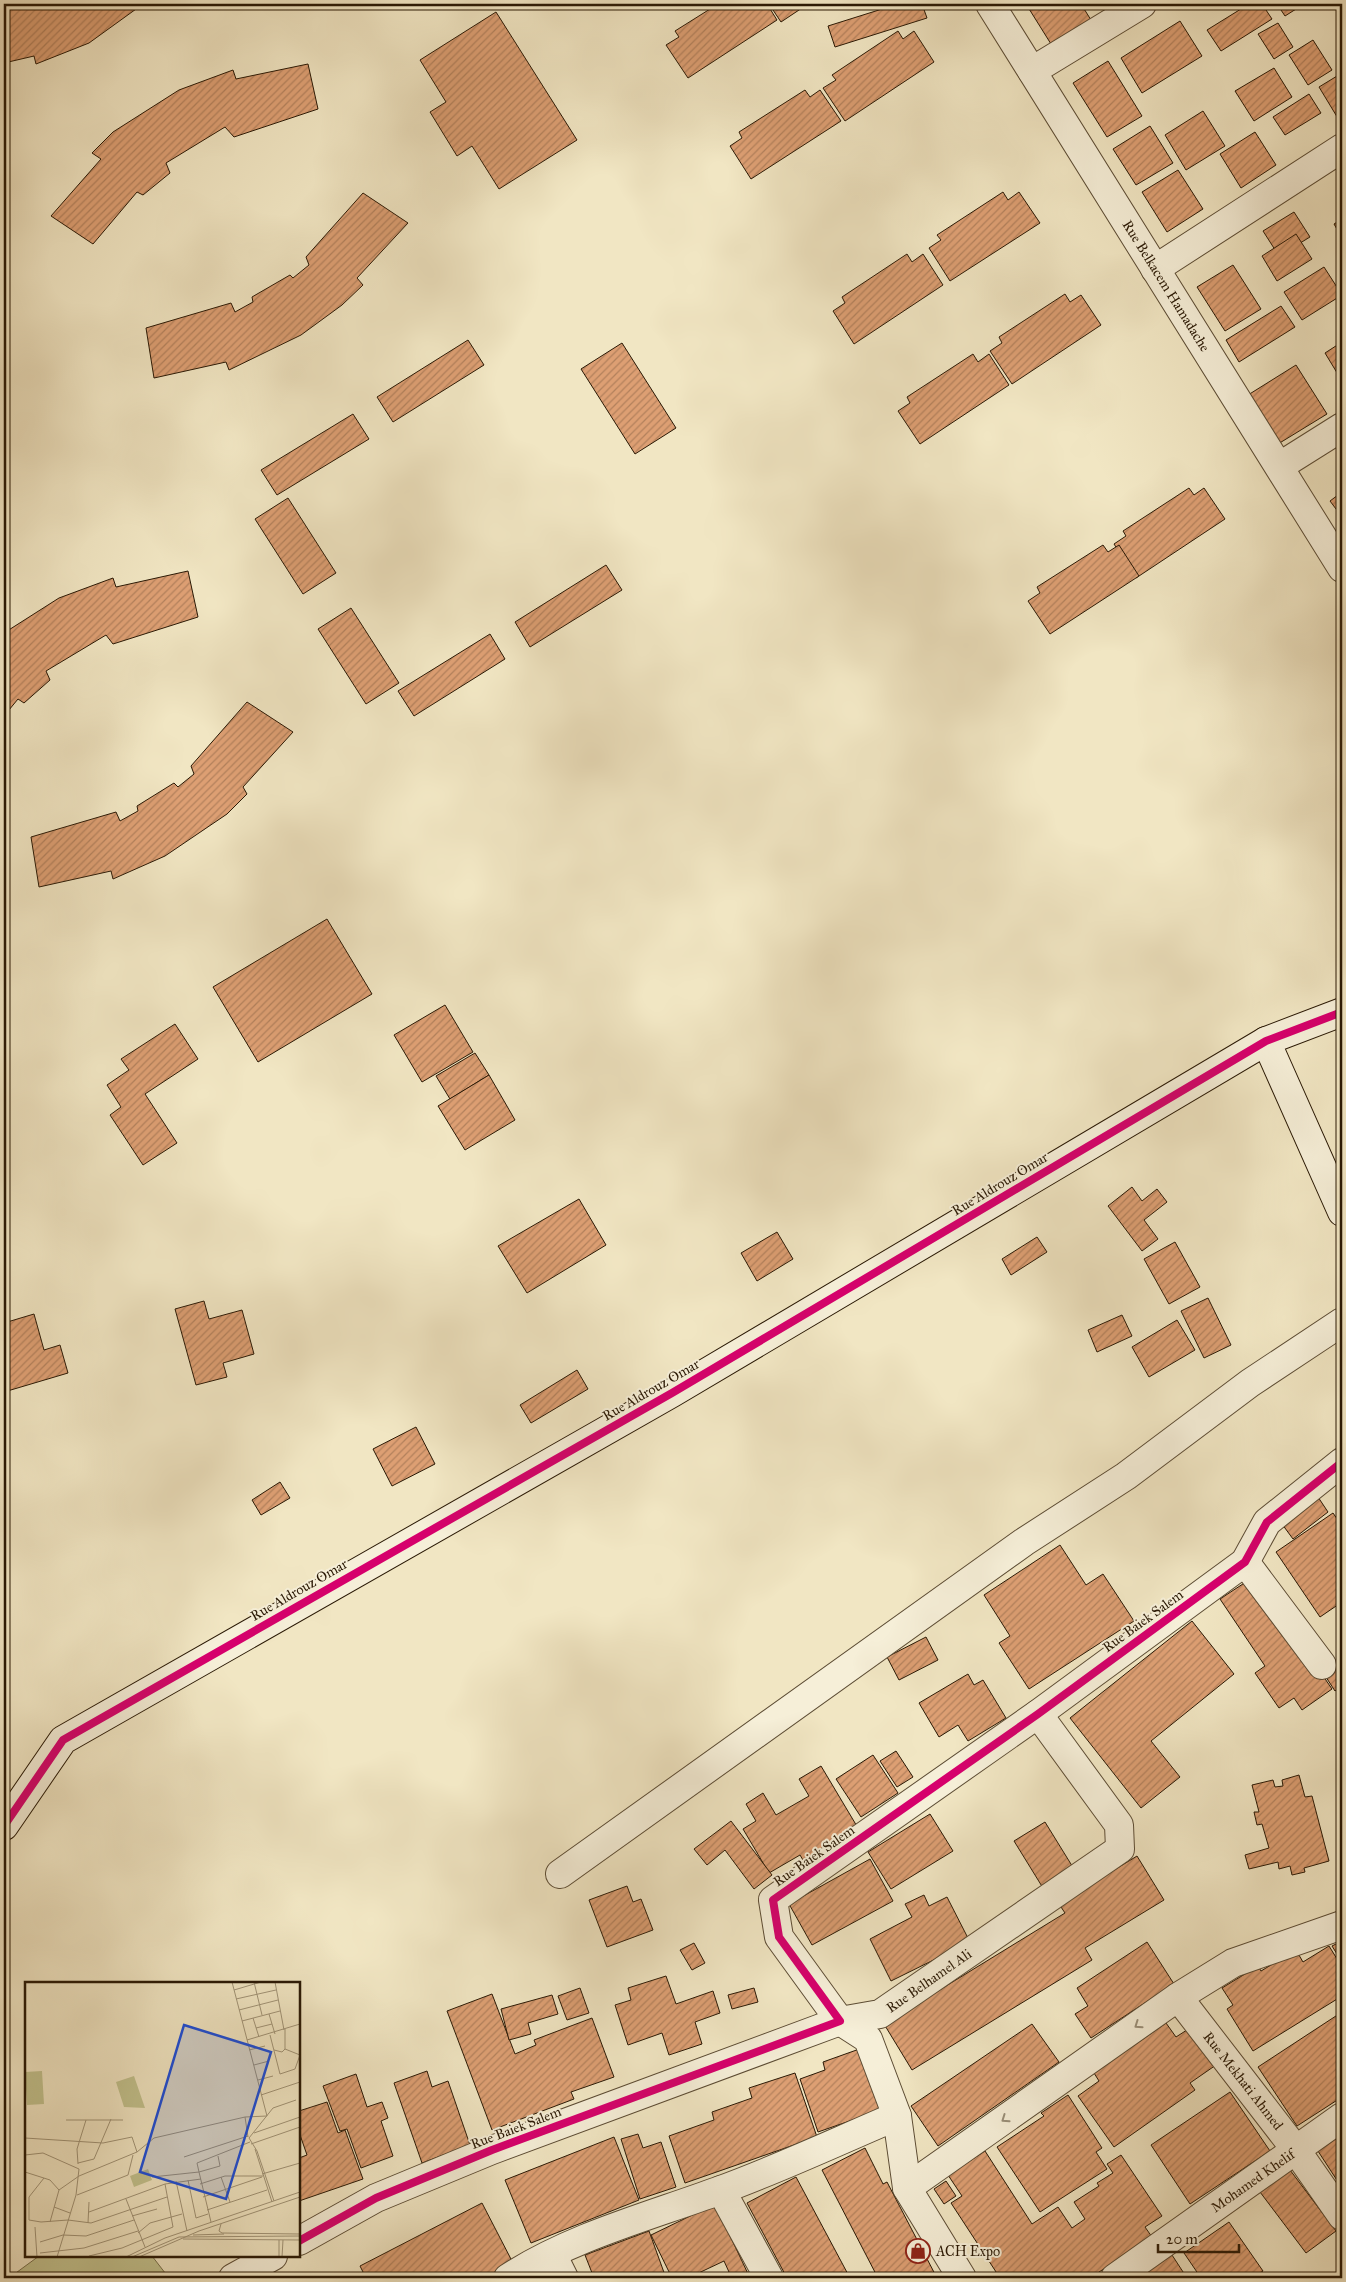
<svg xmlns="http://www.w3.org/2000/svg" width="1346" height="2282" viewBox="0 0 1346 2282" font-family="'IM FELL Great Primer',serif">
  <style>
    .grass { fill: #c2c28e; stroke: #766e4a }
    .building { fill: url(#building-hatch); stroke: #2a1905 }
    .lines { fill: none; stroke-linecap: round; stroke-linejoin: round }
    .street-casing { stroke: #5c4c34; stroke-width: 30 }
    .secondary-casing { stroke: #2a1905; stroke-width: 30 }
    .street { stroke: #f6efd8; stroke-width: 28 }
    .secondary { stroke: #f6efd8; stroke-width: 28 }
    .cycleway-casing { stroke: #f6efd8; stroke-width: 11 }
    .cycleway { stroke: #d6006c; stroke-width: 8 }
    .oneway { stroke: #9a8f79 }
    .labels { text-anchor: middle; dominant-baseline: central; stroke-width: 4; stroke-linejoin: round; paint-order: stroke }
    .street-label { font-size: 14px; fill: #2a1905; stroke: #f6efd8 }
    .poi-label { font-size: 14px; fill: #2a1905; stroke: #f6efd8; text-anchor: start }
    .inset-road { fill: none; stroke: #a19477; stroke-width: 1 }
    .view { fill: #1d4ed8; fill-opacity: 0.15; stroke: #1d4ed8; stroke-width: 2.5 }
    .inset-edge { fill: none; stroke: #2a1905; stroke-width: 2.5 }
  </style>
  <defs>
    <pattern id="building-hatch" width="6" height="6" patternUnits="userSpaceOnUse" patternTransform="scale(1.25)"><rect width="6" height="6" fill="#dd9f73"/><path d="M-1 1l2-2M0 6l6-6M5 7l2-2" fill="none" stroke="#b3815c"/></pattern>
  </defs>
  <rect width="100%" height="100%" fill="#f1e6c3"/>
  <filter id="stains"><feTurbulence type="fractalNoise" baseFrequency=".004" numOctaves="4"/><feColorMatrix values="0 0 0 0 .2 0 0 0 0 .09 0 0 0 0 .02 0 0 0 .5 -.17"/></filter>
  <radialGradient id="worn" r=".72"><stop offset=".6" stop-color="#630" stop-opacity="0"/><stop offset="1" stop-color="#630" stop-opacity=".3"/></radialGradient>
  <!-- grass -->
  <polygon class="grass" points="39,2256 152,2256 169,2278 9,2278"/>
  <!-- building -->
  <g class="building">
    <polygon points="16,4 42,4 43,6 47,4 143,4 89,43 36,64 34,56 4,63 4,7"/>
    <polygon points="718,4 767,4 777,20 688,78 666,45 679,37 675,31"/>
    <polygon points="769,4 808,4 781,22"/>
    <polygon points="898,4 922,4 927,18 835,47 828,26"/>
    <polygon points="1026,4 1081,4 1091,20 1051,44"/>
    <polygon points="1249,4 1262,4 1272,19 1221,51 1207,30"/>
    <polygon points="1277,4 1304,4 1285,16"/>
    <polygon points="496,12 577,140 499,189 472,146 457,156 430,112 446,102 420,60"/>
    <polygon points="1180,21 1202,56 1142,93 1121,58"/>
    <polygon points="1278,23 1293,47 1274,59 1258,34"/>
    <polygon points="898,31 903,39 914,31 934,62 845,121 823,88 836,80 832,75"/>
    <polygon points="1313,40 1332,70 1308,85 1289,55"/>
    <polygon points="1108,61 1142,116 1107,137 1073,83"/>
    <polygon points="308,64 318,109 234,137 225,127 166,163 170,173 143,195 137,192 93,244 51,216 101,159 92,153 113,132 179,90 233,70 236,79"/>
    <polygon points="1274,68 1292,97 1254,121 1235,91"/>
    <polygon points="1342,73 1342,125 1319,87"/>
    <polygon points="805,90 810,97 820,90 841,121 751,179 730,146 742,138 739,132"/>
    <polygon points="1309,94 1321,113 1285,135 1273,117"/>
    <polygon points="1203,111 1225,146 1186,170 1165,135"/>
    <polygon points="1150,126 1173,163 1136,185 1113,149"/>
    <polygon points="1255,132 1276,165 1241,188 1220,154"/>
    <polygon points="1178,170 1203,209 1167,232 1142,192"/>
    <polygon points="1003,192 1008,200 1019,192 1040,223 950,281 929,248 941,240 937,235"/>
    <polygon points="363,193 408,223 357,278 363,285 342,305 301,335 229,370 226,362 154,378 146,328 231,303 235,312 253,302 252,297 290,275 293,278 309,265 306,257"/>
    <polygon points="1294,212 1310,237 1279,256 1263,231"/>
    <polygon points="1342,219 1342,238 1334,224"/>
    <polygon points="1296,234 1312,259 1277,281 1262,256"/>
    <polygon points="907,254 912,262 923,254 943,285 854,344 833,311 845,303 842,297"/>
    <polygon points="1233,265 1261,309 1225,331 1197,287"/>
    <polygon points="1324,267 1342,295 1302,320 1284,292"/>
    <polygon points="1065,294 1070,302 1081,295 1101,325 1012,384 990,351 1002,343 999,337"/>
    <polygon points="1281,306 1295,327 1239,362 1226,340"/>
    <polygon points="468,340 484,365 393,422 377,397"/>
    <polygon points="1342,342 1342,381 1325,353"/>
    <polygon points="622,343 676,428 635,454 581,369"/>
    <polygon points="973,354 978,362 989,354 1009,385 920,444 898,411 910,403 907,397"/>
    <polygon points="1296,365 1327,414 1278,444 1248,395"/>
    <polygon points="353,414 369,439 277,495 261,470"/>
    <polygon points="1189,488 1194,495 1204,488 1225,519 1136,578 1114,544 1126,536 1123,531"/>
    <polygon points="1342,492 1342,517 1330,501"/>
    <polygon points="288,498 336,573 303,594 255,519"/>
    <polygon points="1103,545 1108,552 1119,545 1139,576 1050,634 1028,601 1040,593 1037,587"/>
    <polygon points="606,565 622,590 530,647 515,622"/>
    <polygon points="188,571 198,617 113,644 106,635 46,671 50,680 24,703 18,699 4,716 4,633 59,598 113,578 116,587"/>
    <polygon points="351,608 399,683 366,704 318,629"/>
    <polygon points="490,634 505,659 414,716 398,691"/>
    <polygon points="247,702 293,732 243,787 247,794 227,814 165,856 113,879 111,871 39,887 31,837 116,812 120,821 138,811 137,806 174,783 178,787 194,774 191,766"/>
    <polygon points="327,919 372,994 258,1062 213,987"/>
    <polygon points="445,1005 473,1052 422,1082 394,1035"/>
    <polygon points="175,1024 198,1059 145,1094 177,1143 143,1165 110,1115 121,1107 107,1085 129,1070 121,1059"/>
    <polygon points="475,1053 489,1075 450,1099 436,1076"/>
    <polygon points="489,1075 515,1120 465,1150 438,1106"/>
    <polygon points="1132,1187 1142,1201 1157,1189 1167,1202 1144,1220 1158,1239 1142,1251 1108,1206"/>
    <polygon points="579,1199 606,1245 527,1293 498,1246"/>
    <polygon points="777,1232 793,1259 757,1281 741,1253"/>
    <polygon points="1037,1237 1047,1252 1011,1275 1002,1259"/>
    <polygon points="1175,1242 1200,1287 1169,1304 1144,1259"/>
    <polygon points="1208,1298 1231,1345 1204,1358 1181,1311"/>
    <polygon points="204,1301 209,1319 242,1310 254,1354 223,1363 227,1377 196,1385 175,1309"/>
    <polygon points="34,1314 44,1350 60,1345 68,1373 4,1392 4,1349 9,1347 4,1323"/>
    <polygon points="1122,1315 1132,1336 1097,1352 1088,1330"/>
    <polygon points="1177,1320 1195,1350 1149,1377 1132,1347"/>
    <polygon points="577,1370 588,1389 531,1423 520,1405"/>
    <polygon points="416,1427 435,1464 392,1486 373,1449"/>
    <polygon points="280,1482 290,1498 261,1515 252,1500"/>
    <polygon points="1318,1497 1328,1512 1293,1539 1282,1524"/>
    <polygon points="1333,1513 1342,1526 1342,1602 1320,1617 1276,1552"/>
    <polygon points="1060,1545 1086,1585 1103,1574 1134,1621 1029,1689 999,1643 1010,1636 984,1595"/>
    <polygon points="1255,1576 1332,1689 1302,1710 1294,1698 1279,1708 1255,1673 1265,1666 1220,1599"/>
    <polygon points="1192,1621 1234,1674 1151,1741 1180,1777 1141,1808 1070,1718"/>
    <polygon points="926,1637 938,1660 899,1680 887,1657"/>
    <polygon points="1339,1660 1342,1664 1342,1686 1335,1691 1322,1671"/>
    <polygon points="968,1674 974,1685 983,1680 1006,1718 968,1741 958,1725 939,1737 919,1703"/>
    <polygon points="896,1751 913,1777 897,1787 880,1761"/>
    <polygon points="873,1755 898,1793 861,1817 836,1779"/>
    <polygon points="821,1766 858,1828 803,1860 800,1855 769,1873 743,1829 756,1821 746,1804 763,1793 776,1815 809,1796 799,1779"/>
    <polygon points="1299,1775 1305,1797 1312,1796 1329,1861 1304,1868 1305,1872 1292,1875 1290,1866 1279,1869 1278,1862 1249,1869 1245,1855 1269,1848 1262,1824 1257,1825 1254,1812 1259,1812 1252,1785 1273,1780 1275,1787 1283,1786 1282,1780"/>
    <polygon points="930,1814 953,1851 891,1889 868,1852"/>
    <polygon points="731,1821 772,1875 754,1889 725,1850 707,1865 694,1849"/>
    <polygon points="1045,1822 1074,1869 1043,1888 1014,1841"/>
    <polygon points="1137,1856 1164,1900 1085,1948 1092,1960 912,2070 884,2024 1065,1913 1059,1904"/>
    <polygon points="870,1859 893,1901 812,1945 789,1904"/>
    <polygon points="627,1886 633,1902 641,1899 653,1930 607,1947 589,1900"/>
    <polygon points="924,1895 929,1906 947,1897 970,1942 891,1981 870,1939 912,1917 905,1904"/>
    <polygon points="1342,1941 1342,1962 1332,1946"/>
    <polygon points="1147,1942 1174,1984 1091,2038 1075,2014 1088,2006 1077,1988"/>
    <polygon points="694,1943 705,1963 692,1970 680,1950"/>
    <polygon points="1329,1946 1342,1967 1342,1996 1253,2051 1227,2009 1233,2005 1222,1988 1258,1966 1261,1971 1296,1950 1303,1962"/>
    <polygon points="666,1976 676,2004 713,1991 720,2013 695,2022 702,2044 669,2055 662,2033 628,2045 615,2005 631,2000 628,1988"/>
    <polygon points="580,1988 589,2013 567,2020 558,1996"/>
    <polygon points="754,1988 758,2002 732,2009 728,1995"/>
    <polygon points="492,1994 515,2054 536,2045 534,2040 592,2018 614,2077 571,2092 574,2099 492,2130 447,2011"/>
    <polygon points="552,1995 558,2014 528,2023 531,2034 509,2040 501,2009"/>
    <polygon points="1342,2012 1342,2097 1297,2126 1258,2067"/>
    <polygon points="1166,2023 1176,2037 1190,2028 1216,2065 1190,2083 1195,2090 1114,2147 1078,2096 1099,2081 1094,2073"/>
    <polygon points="1032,2024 1059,2062 938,2146 911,2106"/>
    <polygon points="865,2047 887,2108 818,2132 800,2079 825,2070 823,2062"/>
    <polygon points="427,2071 432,2087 448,2081 470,2145 422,2163 394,2083"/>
    <polygon points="795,2073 817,2137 685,2183 669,2136 714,2120 712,2112 752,2098 749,2088"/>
    <polygon points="356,2074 367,2107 382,2102 388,2118 381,2121 393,2156 361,2168 347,2129 340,2131 323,2086"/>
    <polygon points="1230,2092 1270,2151 1190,2204 1151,2145"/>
    <polygon points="1068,2095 1102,2148 1096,2152 1107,2169 1040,2212 997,2147 1044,2116 1041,2113"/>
    <polygon points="327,2102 338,2133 345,2130 363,2179 299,2201 299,2158 307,2155 299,2132 299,2111"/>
    <polygon points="1342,2131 1342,2188 1316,2148"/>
    <polygon points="638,2134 643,2148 661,2142 676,2187 640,2199 621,2139"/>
    <polygon points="614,2137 639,2200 531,2243 505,2180"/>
    <polygon points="865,2148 883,2184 887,2182 937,2278 878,2278 822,2170"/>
    <polygon points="985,2151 1032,2224 1058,2207 1072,2228 1085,2219 1074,2202 1099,2186 1097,2183 1113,2173 1107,2164 1121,2155 1162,2216 1145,2227 1152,2237 1090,2278 1000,2278 951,2203 962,2196 948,2175"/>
    <polygon points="1290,2170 1336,2231 1306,2253 1260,2192"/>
    <polygon points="796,2177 850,2278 787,2278 747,2203"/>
    <polygon points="946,2181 956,2196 944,2204 934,2189"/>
    <polygon points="482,2203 513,2263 485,2278 366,2278 360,2266"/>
    <polygon points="715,2204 750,2278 717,2278 729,2272 724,2261 688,2278 672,2278 651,2235"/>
    <polygon points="1229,2222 1263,2271 1252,2278 1201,2278 1184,2253"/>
    <polygon points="649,2231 666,2278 594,2278 585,2255"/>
    <polygon points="1172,2255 1187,2278 1138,2278"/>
  </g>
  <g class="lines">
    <defs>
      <g id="street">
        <polyline points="990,4 1342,568"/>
        <polyline points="1032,71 1142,4"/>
        <polyline points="1155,269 1342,148"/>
        <polyline points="1280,466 1342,427"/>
        <polyline points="1245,1562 1322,1665"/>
        <polyline points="560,1874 1024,1542 1126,1476 1250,1383 1342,1322"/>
        <polyline points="1178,1997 1296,2150 1342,2216"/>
        <polyline points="907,2188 1178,1997 1233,1963 1342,1925"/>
        <polyline points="721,2190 769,2278"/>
        <polyline points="299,2241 376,2198 492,2150 840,2021 779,1937 773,1900 1038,1714 1245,1562 1267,1522 1342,1462"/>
        <polyline points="552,2254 564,2278"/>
        <polyline points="233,2278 273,2256"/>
        <path d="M 508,2278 C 571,2237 647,2217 718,2191 C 779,2169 838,2141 897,2116"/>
        <polyline points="962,2278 907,2188 897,2116 868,2039 840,2021 880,2014 1120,1849 1119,1825 1038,1714"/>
        <polyline points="1115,2278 1342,2117"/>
      </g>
      <g id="secondary">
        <polyline points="1266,1041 1342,1212"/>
        <polyline points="4,1826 63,1740 672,1393 1266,1041 1342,1012"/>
      </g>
    </defs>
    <!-- street casing -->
    <use href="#street" class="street-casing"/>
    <!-- secondary casing -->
    <use href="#secondary" class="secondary-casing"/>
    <!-- street -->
    <use href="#street" class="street"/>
    <!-- secondary -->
    <use href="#secondary" class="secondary"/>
    <defs>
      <g id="cycleway">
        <polyline points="4,1826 63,1740 672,1393 1266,1041 1342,1012"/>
        <polyline points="299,2241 376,2198 492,2150 840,2021 779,1937 773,1900 1038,1714 1245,1562 1267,1522 1342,1462"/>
      </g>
    </defs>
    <!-- cycleway casing -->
    <use href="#cycleway" class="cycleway-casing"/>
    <!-- cycleway -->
    <use href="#cycleway" class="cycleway"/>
  </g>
  <!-- one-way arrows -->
  <defs><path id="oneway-chevron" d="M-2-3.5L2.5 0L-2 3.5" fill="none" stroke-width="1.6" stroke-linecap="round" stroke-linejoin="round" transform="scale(1.25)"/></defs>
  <g class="oneway">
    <use href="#oneway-chevron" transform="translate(1138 2025) rotate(145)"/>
    <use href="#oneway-chevron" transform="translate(1005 2119) rotate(145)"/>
  </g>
  <!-- icons -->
  <defs>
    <symbol id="shop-ring" viewBox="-11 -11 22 22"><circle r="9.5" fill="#f6efd8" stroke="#8f2418" stroke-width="1.5"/><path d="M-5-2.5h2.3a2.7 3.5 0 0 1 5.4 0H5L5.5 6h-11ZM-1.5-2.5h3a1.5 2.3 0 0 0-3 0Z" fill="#8f2418"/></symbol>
  </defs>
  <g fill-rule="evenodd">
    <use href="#shop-ring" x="904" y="2237" width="28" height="28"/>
  </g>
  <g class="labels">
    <!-- street labels -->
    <g class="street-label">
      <text transform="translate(1166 286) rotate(58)">Rue Belkacem Hamadache</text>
      <text transform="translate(1000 1184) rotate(-31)">Rue Aldrouz Omar</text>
      <text transform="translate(651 1390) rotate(-30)">Rue Aldrouz Omar</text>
      <text transform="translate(299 1590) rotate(-30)">Rue Aldrouz Omar</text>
      <text transform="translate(1143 1621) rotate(-36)">Rue Baiek Salem</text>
      <text transform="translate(814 1856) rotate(-35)">Rue Baiek Salem</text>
      <text transform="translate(929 1981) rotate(-35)">Rue Belhamel Ali</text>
      <text transform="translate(1243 2081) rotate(52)">Rue Mekhati Ahmed</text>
      <text transform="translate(516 2128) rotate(-21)">Rue Baiek Salem</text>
      <text transform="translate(1253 2181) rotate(-35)">Mohamed Khelif</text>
    </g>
    <!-- poi labels -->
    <g class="poi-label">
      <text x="936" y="2251">ACH Expo</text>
    </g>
  </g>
  <!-- overview -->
  <g transform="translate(25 1982)">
    <rect width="275" height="275" fill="#f1e6c3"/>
    <path d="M 17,89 L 19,122 L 2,123 L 0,90 ZM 109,94 L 120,126 L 99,125 L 91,100 ZM 123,187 L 127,198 L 109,205 L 105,194 Z" fill="#c2c28e"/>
    <path class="inset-road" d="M 207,0 L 242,134M 229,0 L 237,33M 250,0 L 259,48M 209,8 L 236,0M 211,17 L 251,8M 214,28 L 253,18M 244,32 L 250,52M 228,36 L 234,55M 217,39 L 255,29M 231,46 L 247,42M 245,53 L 255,92 L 270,87 L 275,73M 222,58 L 275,42M 260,67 L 275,73M 224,68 L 240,64M 249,68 L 257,70 L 260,67 L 260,47M 229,83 L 244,79M 233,98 L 248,94M 236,113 L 275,100M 220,135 L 223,155M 41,138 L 98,138M 229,151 L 275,135M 0,156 L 78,161 L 107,155 L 112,170M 226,162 L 275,145M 230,167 L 247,220M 0,173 L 18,171 L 54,187 L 51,213 L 32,275M 159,175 L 223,154M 53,181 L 69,177 L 86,137M 53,182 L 52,167 L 61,138M 0,190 L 25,198 L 34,208M 237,192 L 275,181M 127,195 L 174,190 L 172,181 L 225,160M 196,195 L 205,220M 19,196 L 4,215 L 4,238 L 16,240 L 43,238 L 66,241 L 142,215M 163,198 L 171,236 L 183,232M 151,199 L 162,249M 175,202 L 200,194 L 238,194M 52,213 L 103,193 L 108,173M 178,215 L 237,195M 101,217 L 120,265M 249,219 L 232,169 L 224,156 L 248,126 L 271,118M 29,225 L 45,231M 182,228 L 242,208M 64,230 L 140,202 L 176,197M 107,234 L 132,227M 25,240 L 34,208 L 54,194 L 112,170 L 129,156 L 220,135 L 242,134M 186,240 L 174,190 L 195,184 L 193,174M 63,241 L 64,220M 196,242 L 194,249 L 197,251 L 275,252M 10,245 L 12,275M 113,251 L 125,241 L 157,232M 168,253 L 199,252M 158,257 L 275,258M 15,260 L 38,253 L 61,254 L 109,238M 15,271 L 59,266 L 113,249M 64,274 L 97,266 L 148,245 L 140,202M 101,275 L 140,256 L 275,210M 107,275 L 154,255 L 275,254M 114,275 L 174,249 L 275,215M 254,275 L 254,258M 257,275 L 258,258"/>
    <path class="view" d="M 159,43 L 246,70 L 201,217 L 115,190 Z"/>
    <rect width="275" height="275" class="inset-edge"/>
  </g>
  <!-- margin -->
  <rect width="1346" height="2282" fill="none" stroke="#f1e6c3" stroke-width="20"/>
  <rect x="5" y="5" width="1336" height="2272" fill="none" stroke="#2a1905" stroke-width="2.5"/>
  <rect x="10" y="10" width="1326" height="2262" fill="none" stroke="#2a1905"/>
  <!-- scale -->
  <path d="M1158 2244v8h81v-8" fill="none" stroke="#2a1905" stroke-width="2.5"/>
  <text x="1166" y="2244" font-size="15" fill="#2a1905" stroke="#f6efd8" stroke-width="4" paint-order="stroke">20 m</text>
  <rect width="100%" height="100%" filter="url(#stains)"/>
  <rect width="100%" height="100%" fill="url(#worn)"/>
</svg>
